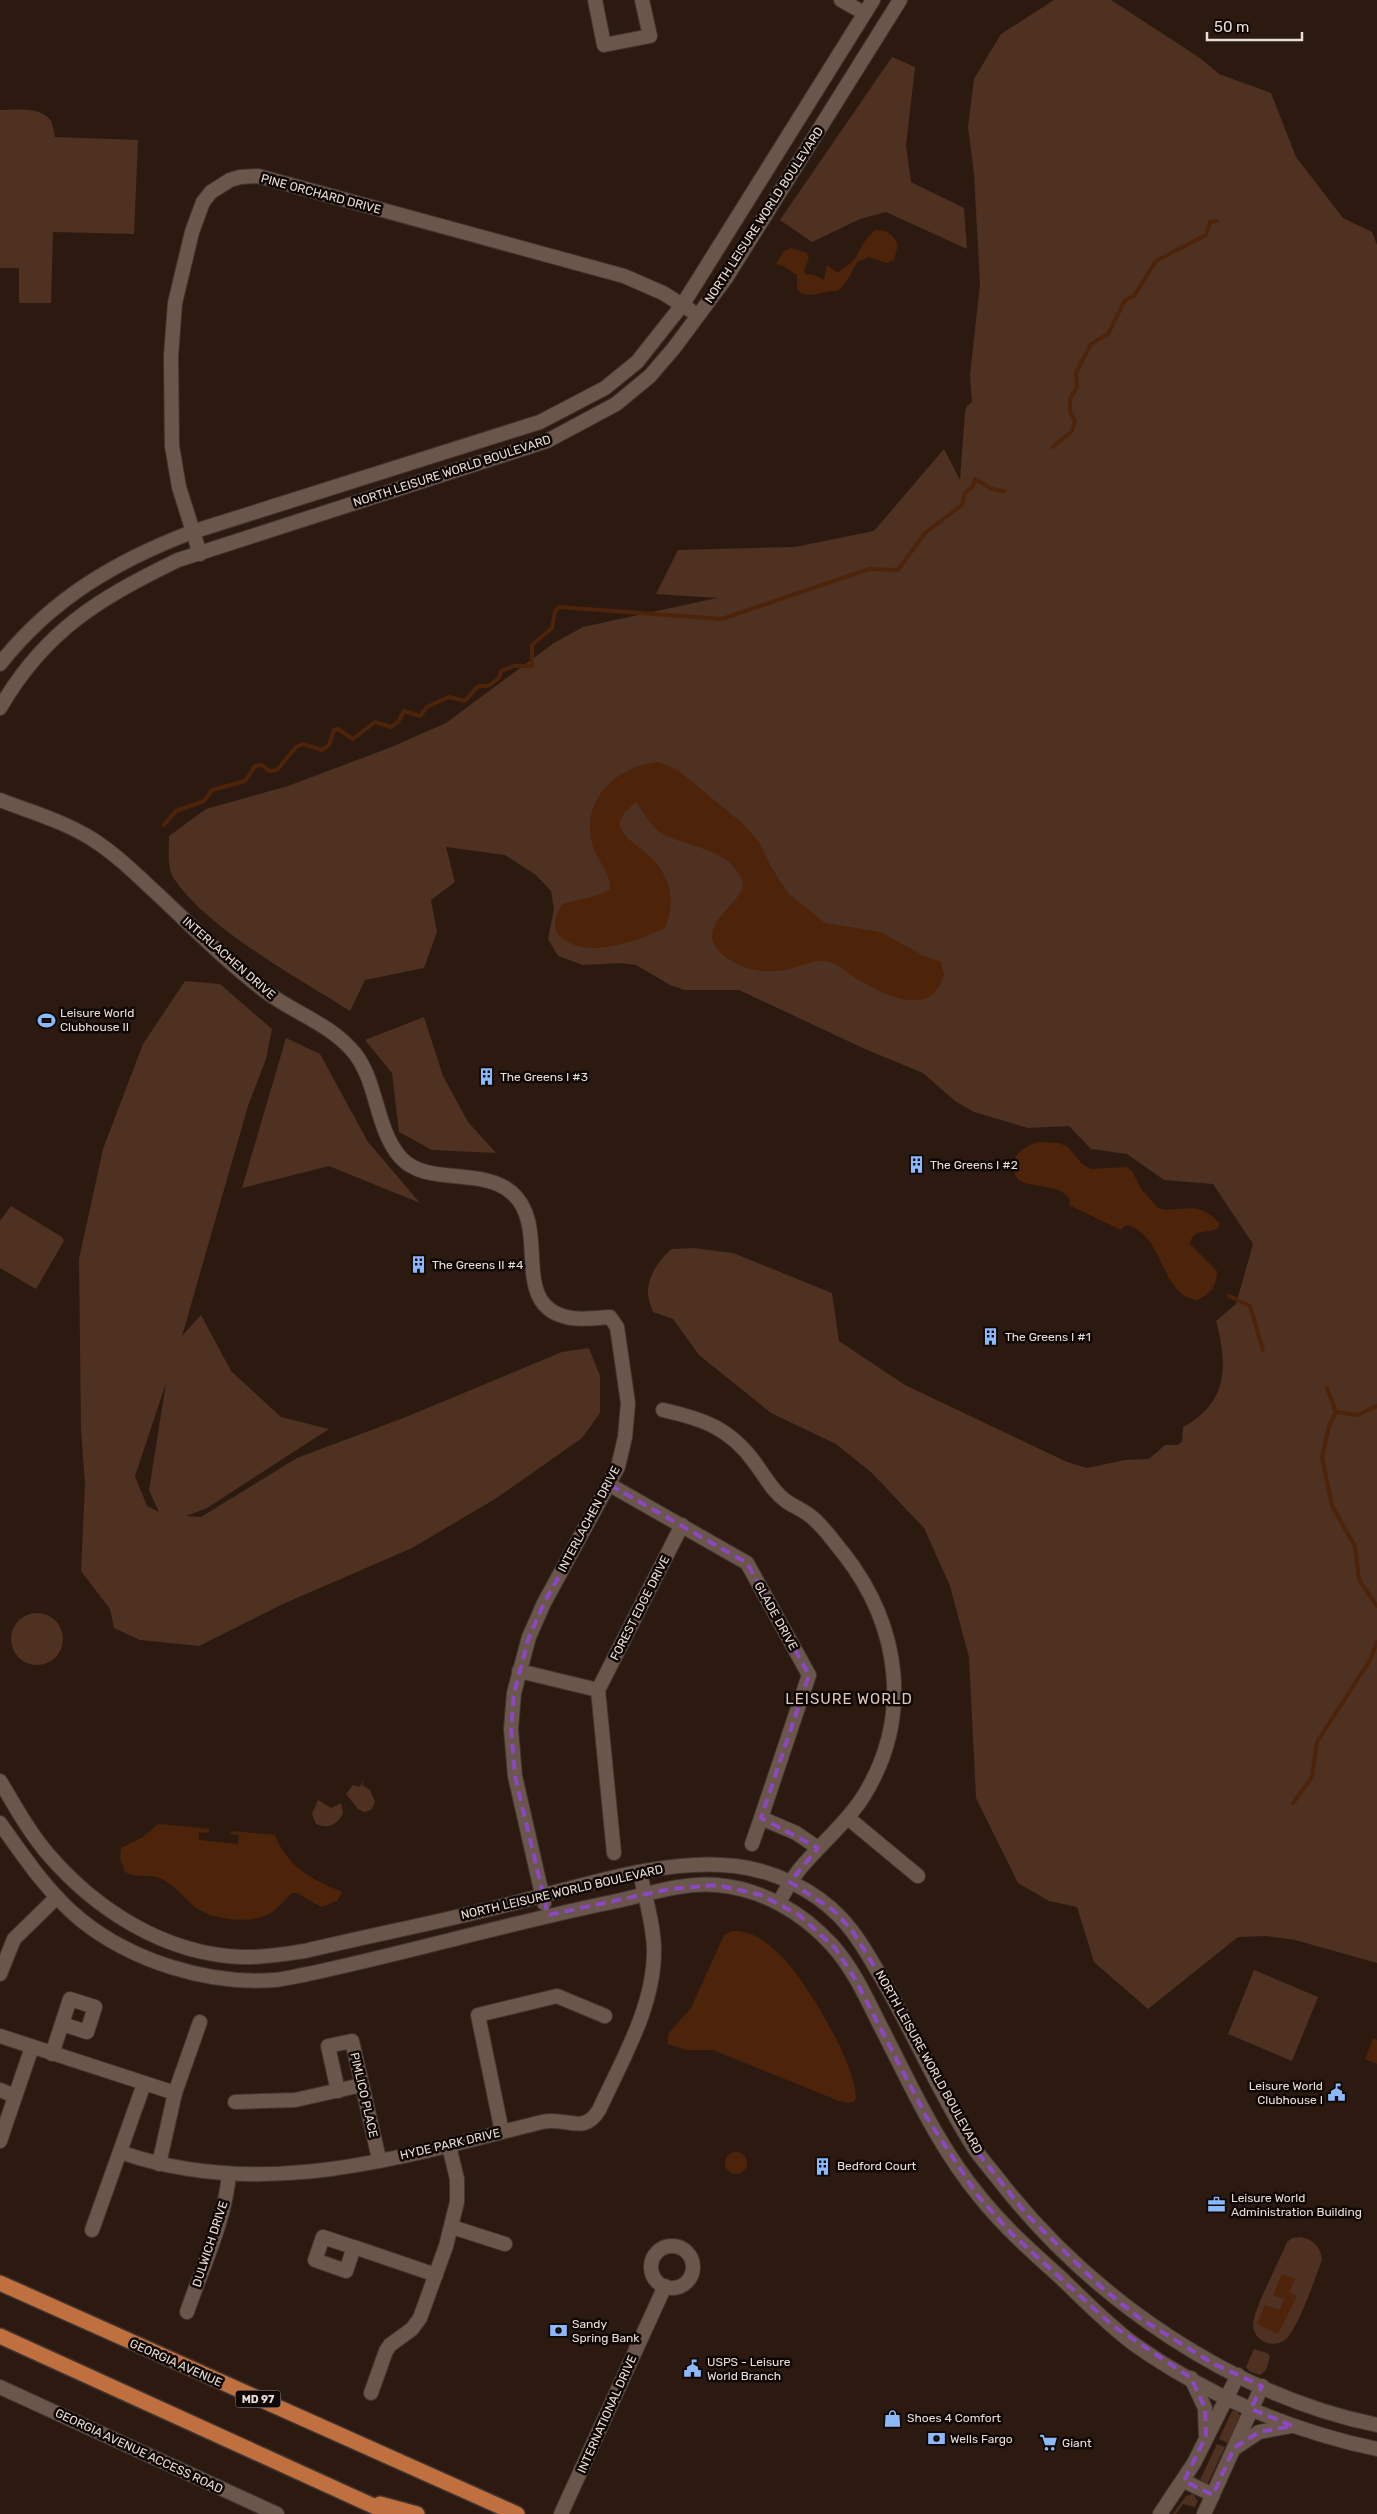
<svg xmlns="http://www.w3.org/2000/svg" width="1377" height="2514" viewBox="0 0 1377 2514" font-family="Rubik,sans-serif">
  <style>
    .green { fill: #4e3121; fill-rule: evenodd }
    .water { fill: #4d230a }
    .pier { fill: #2c1a11 }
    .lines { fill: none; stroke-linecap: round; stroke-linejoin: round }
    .stream { stroke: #4d230a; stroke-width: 4 }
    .minor-casing { stroke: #423530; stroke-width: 16 }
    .major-casing { stroke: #423530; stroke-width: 18 }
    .minor { stroke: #6b564c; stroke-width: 14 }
    .major { stroke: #c06f3f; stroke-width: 15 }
    .marked { fill: none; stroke: #8c47c3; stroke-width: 4; stroke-dasharray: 10 6; stroke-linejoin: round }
    .labels { text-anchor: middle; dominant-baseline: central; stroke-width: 5; stroke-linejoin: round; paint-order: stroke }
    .shield { fill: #0e0704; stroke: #a79d98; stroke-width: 1 }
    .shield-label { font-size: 11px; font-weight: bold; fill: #e9ddd7 }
    .street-label { font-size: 12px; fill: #e9ddd7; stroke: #0e0704 }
    .poi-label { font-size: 12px; fill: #e9ddd7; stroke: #0e0704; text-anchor: start }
    .quarter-label { font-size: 15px; letter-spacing: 1px; fill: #e0c7bb; stroke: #0e0704 }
  </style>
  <rect width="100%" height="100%" fill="#2c1a11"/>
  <!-- green -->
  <g class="green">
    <path d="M 1054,0 L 1111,0 L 1200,58 L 1219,74 L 1271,93 L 1296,157 L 1343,218 L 1372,232 L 1377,245 L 1377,1963 L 1295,1940 L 1266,1936 L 1238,1937 L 1148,2009 L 1094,1962 L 1077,1907 L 1049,1901 L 1018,1883 L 976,1798 L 969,1657 L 950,1586 L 924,1528 L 872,1473 L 836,1444 L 771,1413 L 699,1355 L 673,1319 L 653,1312 C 651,1306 648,1299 648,1293 C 647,1277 660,1258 672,1249 L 694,1248 L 733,1253 L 832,1293 L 839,1341 L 905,1385 L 1067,1462 L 1087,1468 L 1125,1460 L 1149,1459 L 1165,1445 L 1177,1445 L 1182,1442 L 1183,1427 C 1228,1403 1228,1366 1216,1321 L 1236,1304 L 1253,1244 L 1213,1184 L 1164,1180 L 1127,1154 L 1091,1149 L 1069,1126 L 1028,1128 L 974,1112 L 955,1101 L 923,1073 L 865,1049 L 739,990 L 685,990 L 670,985 L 636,965 L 621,963 L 583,965 L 558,956 L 548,939 L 554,909 L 551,891 L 536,875 L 505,855 L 446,847 L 455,882 L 431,900 L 437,932 L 424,968 L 365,980 L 350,1011 C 300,979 204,927 173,877 C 167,867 169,847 169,836 L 206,809 L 288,786 L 389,748 L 446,723 L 554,643 L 583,627 L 717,598 L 656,594 L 678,550 L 795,547 L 874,531 L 944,449 L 960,480 L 965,412 L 967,406 L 972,402 L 970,375 L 980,284 L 974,174 L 968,127 L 974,79 L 1001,34 Z"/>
    <polygon points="892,57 915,67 906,146 911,182 964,208 967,249 886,212 860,219 812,242 780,220"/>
    <path d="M 0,110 C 15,110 41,106 51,121 C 53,125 54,132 55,137 L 138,140 L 134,234 L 53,232 L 51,303 L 19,303 L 19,268 L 0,268 Z"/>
    <path d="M 185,981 L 220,984 L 272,1029 L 266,1059 L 248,1106 L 182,1336 L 201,1315 L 231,1371 L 281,1417 L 329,1429 L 207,1508 L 186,1516 L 201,1517 L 297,1458 L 406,1417 L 562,1352 L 589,1348 L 600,1376 L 600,1413 L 582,1438 L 495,1499 L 412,1548 L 283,1604 L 199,1646 L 140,1640 L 114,1628 L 110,1609 L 81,1571 L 85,1485 L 81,1429 L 79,1259 L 103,1149 L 143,1044 ZM 166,1383 L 149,1490 L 159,1512 L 147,1506 L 135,1476 Z"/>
    <polygon points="424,1017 443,1076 468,1122 496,1153 432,1150 399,1132 392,1073 365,1040"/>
    <polygon points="286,1038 320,1054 368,1142 420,1203 329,1166 242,1188"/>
    <polygon points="11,1206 62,1237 64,1241 36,1289 0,1268 0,1221"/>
    <circle cx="37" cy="1639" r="26"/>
    <polygon points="365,1777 362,1785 370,1790 375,1802 371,1810 364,1812 358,1809 346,1794 353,1785 360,1787"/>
    <path d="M 318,1800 L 331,1808 L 341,1803 L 343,1813 C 338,1825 328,1829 316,1824 L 312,1814 Z"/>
    <polygon points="1254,1970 1318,1997 1292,2061 1228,2034"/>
    <path d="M 1300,2237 C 1313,2239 1320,2246 1322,2259 C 1316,2277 1298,2328 1286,2339 C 1273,2350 1253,2341 1253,2324 C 1254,2308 1280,2260 1287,2242 L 1292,2238 Z"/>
    <polygon points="1254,2349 1267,2353 1270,2356 1266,2370 1260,2375 1249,2371 1246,2367"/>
    <polygon points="1237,2410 1240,2416 1228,2443 1219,2439 1232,2411"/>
    <polygon points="1217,2444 1225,2447 1207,2485 1200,2480"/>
    <polygon points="1193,2494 1198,2501 1195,2507 1183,2504 1176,2514 1173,2514 1186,2496"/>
  </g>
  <!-- water -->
  <g class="water">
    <path d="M 876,230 C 888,230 893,235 898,245 L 894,260 L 887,263 L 869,257 L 857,262 L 847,281 L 838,291 C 824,290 815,298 800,293 L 797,289 L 797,275 L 783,266 L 776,264 L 783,252 L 791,248 L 807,253 L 809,259 L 804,270 L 805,274 L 814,275 L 824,280 L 827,265 L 838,273 C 843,266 851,265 855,258 C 862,247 865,237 876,230 Z"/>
    <path d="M 659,762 L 679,771 L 742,823 L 759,842 L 770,865 L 788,893 L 825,923 L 881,932 L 922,955 L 941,962 L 944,975 C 942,980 939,988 935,992 C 917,1012 877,991 859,980 C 848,974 839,963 826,961 C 815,960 804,965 793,968 C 769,975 741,971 722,954 C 689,924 751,901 742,880 C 729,848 689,848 663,834 C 652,828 643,812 636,802 L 624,813 L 619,824 C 625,839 633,842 645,852 C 670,873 677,899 665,928 C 637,941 585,961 560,936 C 551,927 556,913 563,904 C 578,899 597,898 610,889 C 611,873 598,862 593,847 C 579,801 615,766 659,762 Z"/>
    <path d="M 1038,1142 L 1059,1143 L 1068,1147 L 1082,1164 L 1091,1169 L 1126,1167 L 1132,1171 L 1141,1189 L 1158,1208 C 1181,1214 1197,1198 1219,1223 L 1219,1227 C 1209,1236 1193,1226 1190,1244 L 1217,1271 C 1217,1286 1210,1295 1196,1300 C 1158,1292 1165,1234 1126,1225 L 1121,1230 L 1069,1205 L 1070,1200 C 1062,1184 1032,1188 1018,1180 C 1005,1160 1020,1148 1038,1142 Z"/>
    <path d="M 158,1824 L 275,1835 C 287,1866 311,1880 341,1891 L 342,1893 L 337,1901 L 321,1907 L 297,1893 L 292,1893 C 284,1900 278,1909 269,1914 C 251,1924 214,1920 198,1909 C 185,1900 176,1886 162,1879 C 150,1873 136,1879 125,1872 L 120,1858 L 121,1848 L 143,1837 Z"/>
    <path d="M 732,1931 C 754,1930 770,1944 784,1959 C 805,1980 862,2073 855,2101 L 850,2103 L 839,2101 L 713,2050 L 687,2050 L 668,2044 L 668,2034 L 691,2008 L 724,1935 Z"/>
    <polygon points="1373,2038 1377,2040 1377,2064 1365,2059"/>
    <circle cx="736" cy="2163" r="11"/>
    <polygon points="1282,2274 1295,2279 1289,2292 1297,2296 1278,2334 1257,2324 1265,2305 1280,2310 1284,2299 1273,2295"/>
  </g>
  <!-- pier -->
  <polygon class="pier" points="209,1828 231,1830 231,1834 239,1835 238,1844 199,1840 199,1832 209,1833"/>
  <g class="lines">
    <!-- stream -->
    <g class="stream">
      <polyline points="1053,447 1072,431 1075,421 1070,411 1070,399 1077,387 1076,373 1091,344 1108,334 1125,300 1134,296 1156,261 1206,235 1210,222 1216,221"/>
      <polyline points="164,825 176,811 204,801 212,790 245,781 255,766 262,765 269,771 277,770 296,747 303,744 322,750 329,745 334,730 338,729 353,739 375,722 391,727 398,722 404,711 420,716 427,707 449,697 465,701 478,686 488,686 499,678 501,671 514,666 532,666 532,645 552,628 555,611 559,607 722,619 869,569 898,570 925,533 962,505 965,493 973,486 975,479 992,489 1004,491"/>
      <polyline points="1229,1296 1250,1306 1263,1350"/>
      <polyline points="1327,1388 1336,1412"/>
      <polyline points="1377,1406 1358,1415 1336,1412 1329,1426 1322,1457 1332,1506 1355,1546 1359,1580 1377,1606"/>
      <polyline points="1293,1803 1312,1777 1317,1742 1370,1660 1377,1642"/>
    </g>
    <defs>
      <g id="minor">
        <polyline points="595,0 604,45 650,36 642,0"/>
        <polyline points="841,0 864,13"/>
        <polyline points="200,554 179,487 172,446 171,356 175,303 192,232 203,202 211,192 230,180 240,177 258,176 624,276 663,293 690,310"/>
        <path d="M 0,664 C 51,599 116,561 192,532 L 540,422 L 605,388 L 637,362 L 683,304 L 873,0"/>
        <path d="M 0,708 C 45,630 100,598 178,560 L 547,441 L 616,404 L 650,376 L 674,348 L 726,278 L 900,0"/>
        <path d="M 0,800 C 31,812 63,821 92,839 C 114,853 133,871 152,889 C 189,923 224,960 265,991 C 295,1014 332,1024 356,1055 C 378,1085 376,1130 401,1158 C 427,1186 481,1167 511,1192 C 553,1227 506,1307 571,1318 C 584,1320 598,1318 610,1317 L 617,1327 L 628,1403 L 625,1437 L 618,1467 L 544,1603 L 529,1637 L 514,1693 L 511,1729 L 515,1776 L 544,1903"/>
        <path d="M 663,1410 C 703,1419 730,1428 755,1463 C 765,1476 772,1491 786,1501 C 793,1506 801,1509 809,1515 C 823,1525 833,1541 844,1554 C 900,1626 913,1717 863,1797 C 846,1824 819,1845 799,1870 C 791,1880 785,1892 779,1902"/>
        <polyline points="610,1485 747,1563 809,1675 761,1818 796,1833 818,1848"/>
        <polyline points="519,1671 598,1690"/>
        <path d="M 0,1781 C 15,1806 29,1832 48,1854 C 96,1910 165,1954 241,1957 C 262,1958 284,1954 305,1951 C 372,1935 440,1922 506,1905 C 576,1888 664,1857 735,1866 C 773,1870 815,1890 841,1918 C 859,1937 872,1962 885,1984 C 916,2038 941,2096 974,2148 C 983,2161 994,2173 1003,2185 C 1094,2300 1232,2395 1377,2425"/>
        <polyline points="848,1818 918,1876"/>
        <path d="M 0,1823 C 24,1857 48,1893 81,1920 C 132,1961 208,1985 274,1980 C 285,1979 296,1976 308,1974 C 410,1952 510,1923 612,1902 C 646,1895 681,1882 717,1885 C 762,1889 802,1912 832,1945 C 854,1969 868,2002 883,2031 C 912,2088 939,2148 980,2197 C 1004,2227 1032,2252 1060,2277 C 1084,2300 1107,2324 1134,2344 C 1206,2395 1291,2431 1377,2449"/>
        <polyline points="752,1844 761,1818"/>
        <polyline points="614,1853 598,1690 682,1525"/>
        <polyline points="0,1974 14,1939 57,1897"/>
        <polyline points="0,2036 175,2093"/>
        <polyline points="52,2054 70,1999 95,2007 87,2032 62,2024"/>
        <polyline points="0,2090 15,2096"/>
        <polyline points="338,2091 328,2046 352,2041 379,2159"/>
        <polyline points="235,2102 295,2100 362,2085"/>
        <polyline points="502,2132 478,2015 557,1996 605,2016"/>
        <polyline points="0,2141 32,2047"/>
        <path d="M 120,2152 C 263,2202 401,2157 542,2122 C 566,2116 583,2136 599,2110 C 622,2060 654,2007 654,1951 C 654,1925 645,1898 640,1872"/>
        <polyline points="159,2164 175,2093 200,2022"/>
        <polyline points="452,2227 505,2244"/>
        <polyline points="92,2230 144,2084"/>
        <circle cx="672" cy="2267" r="21"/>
        <polyline points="354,2247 346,2271 315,2260 323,2237 353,2247 354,2247 436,2275"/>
        <path d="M 187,2312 C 202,2268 225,2221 229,2174"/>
        <polyline points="1191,2378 1205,2408 1206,2436"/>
        <polyline points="0,2387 277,2514"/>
        <polyline points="371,2393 386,2351 390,2345 412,2329 420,2318 446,2246 457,2202 457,2179 449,2146"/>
        <polyline points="1235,2448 1259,2432 1291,2426"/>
        <polyline points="1184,2481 1213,2495"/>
        <polyline points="561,2514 665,2286"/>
        <polyline points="1160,2514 1194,2463 1238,2375"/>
        <polyline points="1204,2514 1262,2386"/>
      </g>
      <g id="major">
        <polyline points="0,2283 517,2514"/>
        <polyline points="0,2336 391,2514"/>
        <polyline points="380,2504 417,2514"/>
      </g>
    </defs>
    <!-- minor casing -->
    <use href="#minor" class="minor-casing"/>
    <!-- major casing -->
    <use href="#major" class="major-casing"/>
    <!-- minor -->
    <use href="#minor" class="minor"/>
    <!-- major -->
    <use href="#major" class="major"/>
  </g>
  <!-- marked area -->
  <path class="marked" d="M 610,1485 L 747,1563 L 809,1675 L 761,1818 L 818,1848 L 790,1882 L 833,1910 L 851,1929 L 897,2003 L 975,2149 L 1027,2215 L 1100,2286 L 1138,2317 L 1212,2363 L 1262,2386 L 1251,2409 L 1293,2426 L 1259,2432 L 1234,2448 L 1213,2495 L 1184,2481 L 1206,2436 L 1205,2408 L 1191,2378 L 1112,2325 L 1012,2234 L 978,2196 L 927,2118 L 855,1979 L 835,1948 L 799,1915 L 761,1895 L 717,1885 L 670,1889 L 548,1915 L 515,1776 L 511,1729 L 514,1693 L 529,1637 L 544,1603 Z"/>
  <!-- icons -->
  <defs>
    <symbol id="stadium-bare" viewBox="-9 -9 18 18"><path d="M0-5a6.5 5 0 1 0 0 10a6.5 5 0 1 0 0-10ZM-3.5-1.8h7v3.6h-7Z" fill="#8cb9fc" stroke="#0e0704" stroke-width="2.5" paint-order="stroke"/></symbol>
    <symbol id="building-bare" viewBox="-9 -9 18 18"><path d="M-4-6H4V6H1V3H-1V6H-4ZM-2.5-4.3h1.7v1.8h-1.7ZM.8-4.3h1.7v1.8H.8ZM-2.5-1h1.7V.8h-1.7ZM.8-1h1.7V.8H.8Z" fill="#8cb9fc" stroke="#0e0704" stroke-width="2.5" paint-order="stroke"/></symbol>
    <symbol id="civic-bare" viewBox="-9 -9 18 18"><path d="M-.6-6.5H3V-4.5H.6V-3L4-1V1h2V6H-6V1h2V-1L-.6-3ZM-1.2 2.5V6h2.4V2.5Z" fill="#8cb9fc" stroke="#0e0704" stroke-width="2.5" paint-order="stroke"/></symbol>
    <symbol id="office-bare" viewBox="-9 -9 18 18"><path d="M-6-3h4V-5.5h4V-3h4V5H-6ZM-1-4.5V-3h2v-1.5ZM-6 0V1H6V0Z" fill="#8cb9fc" stroke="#0e0704" stroke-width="2.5" paint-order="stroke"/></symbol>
    <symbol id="bank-bare" viewBox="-9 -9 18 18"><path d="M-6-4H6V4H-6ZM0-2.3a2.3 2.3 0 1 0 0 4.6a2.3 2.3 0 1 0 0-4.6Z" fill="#8cb9fc" stroke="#0e0704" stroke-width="2.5" paint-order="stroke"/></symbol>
    <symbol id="shop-bare" viewBox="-9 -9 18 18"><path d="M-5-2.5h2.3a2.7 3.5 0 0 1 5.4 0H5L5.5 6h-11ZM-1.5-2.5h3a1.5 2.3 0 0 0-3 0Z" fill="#8cb9fc" stroke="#0e0704" stroke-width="2.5" paint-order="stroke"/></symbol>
    <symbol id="supermarket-bare" viewBox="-9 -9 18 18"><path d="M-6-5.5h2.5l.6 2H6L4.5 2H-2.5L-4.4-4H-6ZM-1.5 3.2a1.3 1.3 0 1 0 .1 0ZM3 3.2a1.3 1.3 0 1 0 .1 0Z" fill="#8cb9fc" stroke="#0e0704" stroke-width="2.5" paint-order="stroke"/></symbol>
  </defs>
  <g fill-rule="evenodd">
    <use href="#stadium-bare" x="34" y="1008" width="25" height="25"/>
    <use href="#building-bare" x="474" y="1064" width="25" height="25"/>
    <use href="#building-bare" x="904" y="1152" width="25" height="25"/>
    <use href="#building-bare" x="406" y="1252" width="25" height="25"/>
    <use href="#building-bare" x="978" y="1324" width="25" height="25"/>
    <use href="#civic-bare" x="1324" y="2080" width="25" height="25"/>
    <use href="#building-bare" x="810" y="2154" width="25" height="25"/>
    <use href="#office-bare" x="1204" y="2192" width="25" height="25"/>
    <use href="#bank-bare" x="546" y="2318" width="25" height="25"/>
    <use href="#civic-bare" x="680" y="2356" width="25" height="25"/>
    <use href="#shop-bare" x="880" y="2406" width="25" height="25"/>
    <use href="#bank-bare" x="924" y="2426" width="25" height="25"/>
    <use href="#supermarket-bare" x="1036" y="2430" width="25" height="25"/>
  </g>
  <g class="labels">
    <!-- shield labels -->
    <rect class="shield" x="235.5" y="2390.5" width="45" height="17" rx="4"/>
    <g class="shield-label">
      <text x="258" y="2399">MD 97</text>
    </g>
    <!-- street labels -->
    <g class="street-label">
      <text transform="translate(321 194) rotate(15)">PINE ORCHARD DRIVE</text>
      <text transform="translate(764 215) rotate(-57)">NORTH LEISURE WORLD BOULEVARD</text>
      <text transform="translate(452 471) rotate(-18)">NORTH LEISURE WORLD BOULEVARD</text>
      <text transform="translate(229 958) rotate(41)">INTERLACHEN DRIVE</text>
      <text transform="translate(589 1519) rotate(-62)">INTERLACHEN DRIVE</text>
      <text transform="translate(640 1608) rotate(-63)">FOREST EDGE DRIVE</text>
      <text transform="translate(776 1616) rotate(61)">GLADE DRIVE</text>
      <text transform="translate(562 1892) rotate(-13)">NORTH LEISURE WORLD BOULEVARD</text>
      <text transform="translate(929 2062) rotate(61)">NORTH LEISURE WORLD BOULEVARD</text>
      <text transform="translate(364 2095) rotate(77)">PIMLICO PLACE</text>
      <text transform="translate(450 2144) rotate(-13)">HYDE PARK DRIVE</text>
      <text transform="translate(210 2244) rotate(-72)">DULWICH DRIVE</text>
      <text transform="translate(176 2363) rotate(24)">GEORGIA AVENUE</text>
      <text transform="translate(607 2414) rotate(-66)">INTERNATIONAL DRIVE</text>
      <text transform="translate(139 2451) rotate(25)">GEORGIA AVENUE ACCESS ROAD</text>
    </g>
    <!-- poi labels -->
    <g class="poi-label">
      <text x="60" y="1013">Leisure World<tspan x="60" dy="14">Clubhouse II</tspan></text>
      <text x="500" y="1077">The Greens I #3</text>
      <text x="930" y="1165">The Greens I #2</text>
      <text x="432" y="1265">The Greens II #4</text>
      <text x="1005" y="1337">The Greens I #1</text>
      <text x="1323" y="2086" text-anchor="end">Leisure World<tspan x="1323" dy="14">Clubhouse I</tspan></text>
      <text x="837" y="2166">Bedford Court</text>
      <text x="1231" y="2198">Leisure World<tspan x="1231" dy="14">Administration Building</tspan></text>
      <text x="572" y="2324">Sandy<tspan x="572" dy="14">Spring Bank</tspan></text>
      <text x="707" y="2362">USPS - Leisure<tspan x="707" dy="14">World Branch</tspan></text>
      <text x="907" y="2418">Shoes 4 Comfort</text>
      <text x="950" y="2439">Wells Fargo</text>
      <text x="1062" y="2443">Giant</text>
    </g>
    <!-- quarter labels -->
    <g class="quarter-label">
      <text x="849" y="1699">LEISURE WORLD</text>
    </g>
  </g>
  <!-- scale -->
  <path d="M1207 32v8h95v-8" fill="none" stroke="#e9ddd7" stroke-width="2.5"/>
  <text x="1214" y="32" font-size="15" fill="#e9ddd7" stroke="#0e0704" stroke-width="4" paint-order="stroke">50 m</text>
</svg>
